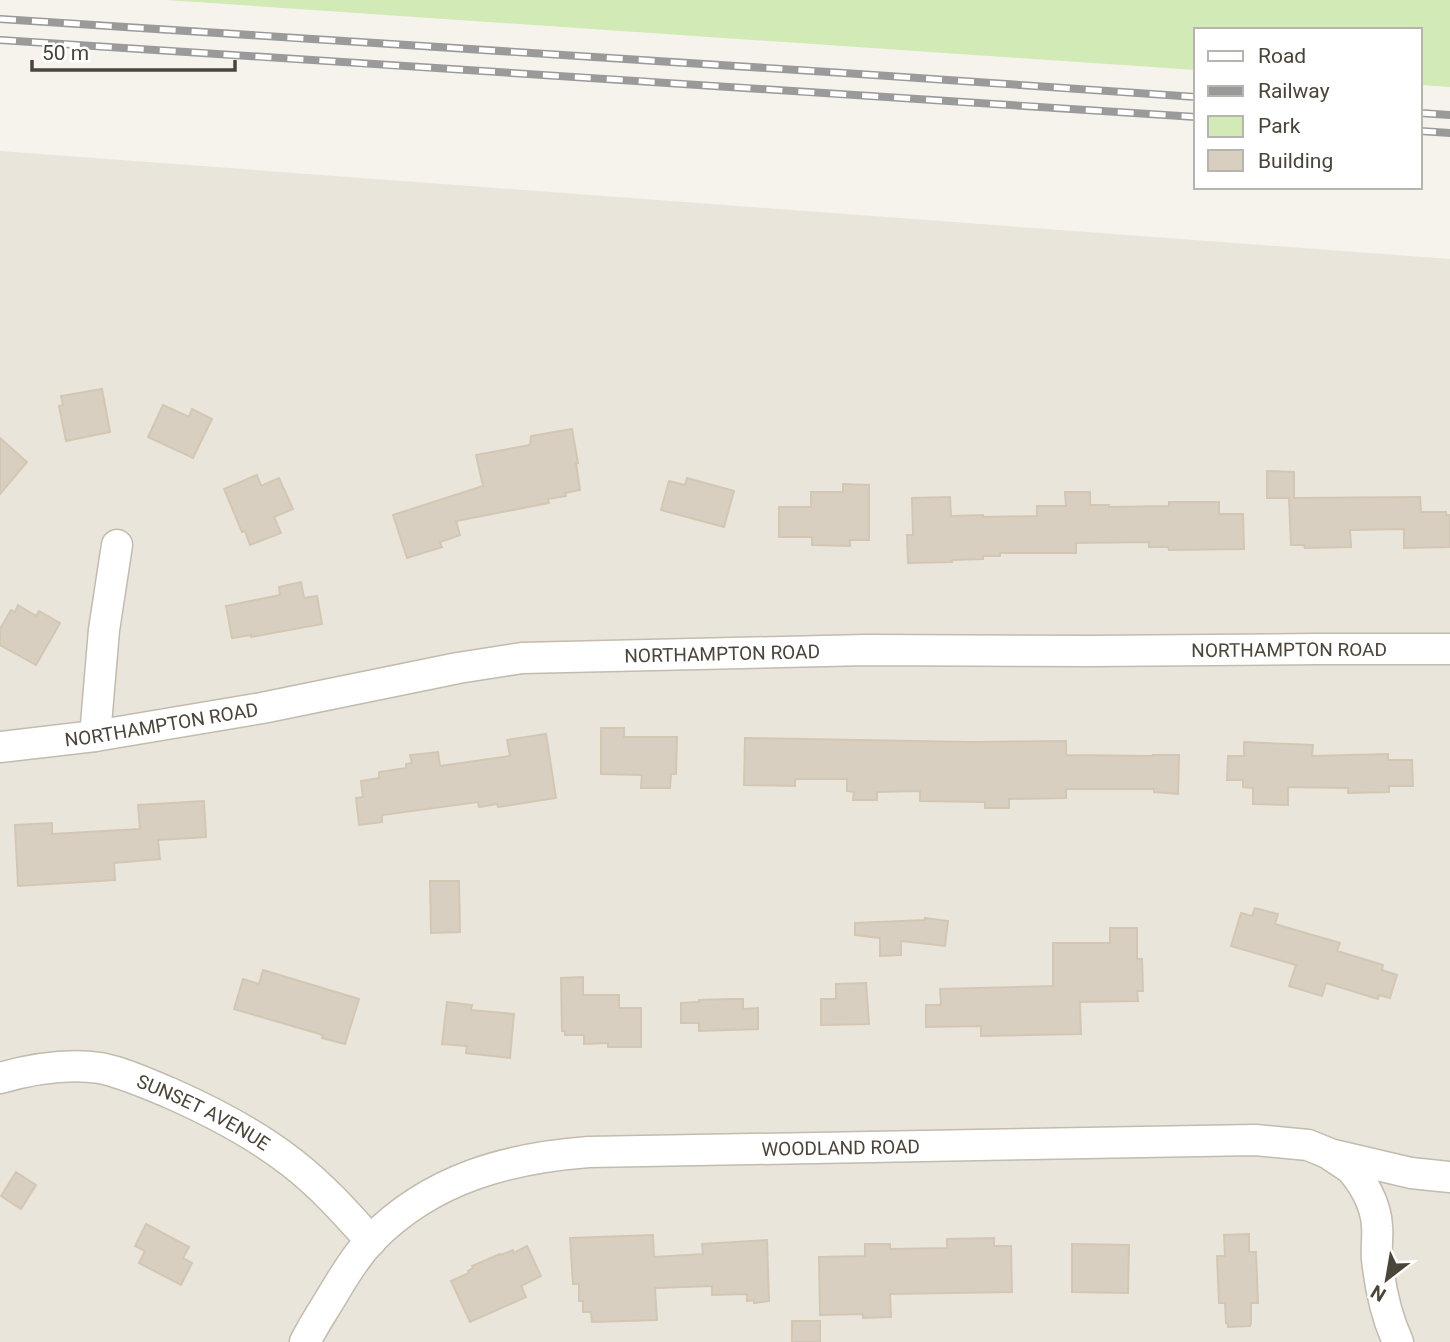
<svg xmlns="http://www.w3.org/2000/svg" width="1450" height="1342" viewBox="0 0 1450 1342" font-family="Roboto,sans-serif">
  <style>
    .residential { fill: #eae5da }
    .green { fill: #d2eab5 }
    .building { fill: #d8cfc1; stroke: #d3c7b4; stroke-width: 2 }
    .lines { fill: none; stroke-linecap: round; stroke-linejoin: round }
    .minor-casing { stroke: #c2bbae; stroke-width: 33 }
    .minor { stroke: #fff; stroke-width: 30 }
    .rail-casing { stroke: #9a9a9a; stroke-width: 8 }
    .rail { stroke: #fff; stroke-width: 5; stroke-dasharray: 16; stroke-linecap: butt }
    .labels { text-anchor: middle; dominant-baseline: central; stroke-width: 5; stroke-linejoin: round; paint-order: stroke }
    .street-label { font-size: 19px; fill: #4b4439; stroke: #fff }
  </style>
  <rect width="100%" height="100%" fill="#f6f3ec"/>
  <!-- residential -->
  <polygon class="residential" points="0,151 1450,259 1450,1342 0,1342"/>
  <!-- green -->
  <polygon class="green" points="166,0 1450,0 1450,87 1420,85 1420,30 1196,30 1196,70"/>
  <!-- building -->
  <g class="building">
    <polygon points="102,389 110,432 66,441 59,406 63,405 61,396"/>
    <polygon points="163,405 189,417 192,409 212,419 193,458 148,437"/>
    <polygon points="572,429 578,463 576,463 580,490 565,493 566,496 548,499 549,503 456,521 460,535 440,542 442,547 407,558 393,515 483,486 476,455 530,445 531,436"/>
    <polygon points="0,438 27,462 0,494"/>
    <polygon points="1267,471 1294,472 1294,498 1420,497 1421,512 1446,512 1446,515 1450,515 1450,547 1404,548 1404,529 1350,530 1351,547 1305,548 1304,545 1291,545 1289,498 1267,498"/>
    <polygon points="257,475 261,486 279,478 293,509 274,517 281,533 250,545 245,531 242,532 224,489"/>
    <polygon points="687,478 734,491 724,527 661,510 669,481 685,485"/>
    <polygon points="843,484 869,485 869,540 850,540 850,546 812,545 812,537 779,537 779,507 811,507 811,492 843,492"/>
    <polygon points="1065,492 1090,492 1090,505 1109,505 1109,507 1169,506 1169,502 1219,502 1219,514 1243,514 1244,549 1169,550 1168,547 1149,547 1149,542 1076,543 1076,553 1000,553 1000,556 983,556 983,559 952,560 952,562 908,563 907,535 913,535 912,498 950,497 951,516 983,515 983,517 1037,516 1037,506 1066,506"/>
    <polygon points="301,582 304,598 317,596 322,624 251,637 251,635 232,638 226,606 280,595 279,587"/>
    <polygon points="18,605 36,616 39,611 60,623 36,665 0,645 0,629 11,610 15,612"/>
    <polygon points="601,728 624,728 624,737 677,737 676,774 671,774 670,788 641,788 642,775 601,774"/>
    <polygon points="546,734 556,798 498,807 497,804 479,807 478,802 382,815 382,822 359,825 356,798 363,797 361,781 379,778 379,772 406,768 406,764 412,763 410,755 438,752 440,766 510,756 507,740"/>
    <polygon points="745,738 969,742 1066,741 1066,755 1153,756 1153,755 1179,755 1178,794 1154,792 1154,789 1066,789 1066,798 1009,799 1009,808 985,808 985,802 920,801 920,791 877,792 877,800 853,800 854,792 847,791 847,779 795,779 795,786 744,785"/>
    <polygon points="1244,742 1313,745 1312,756 1388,754 1388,760 1412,760 1413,786 1389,786 1389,792 1348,793 1348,788 1288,787 1288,805 1253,804 1253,788 1243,787 1243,780 1227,780 1228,756 1244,756"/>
    <polygon points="204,801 206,837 158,840 160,859 114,863 115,880 18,886 15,825 52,823 52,834 140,829 138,805"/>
    <polygon points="430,881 459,881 460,932 431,933"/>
    <polygon points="1255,908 1278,914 1275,924 1340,943 1337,951 1383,965 1382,970 1397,975 1390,998 1379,995 1378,999 1326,983 1322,996 1289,986 1296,965 1231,946 1241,913 1252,916"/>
    <polygon points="925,918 948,921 945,946 901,941 901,955 880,956 880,938 855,935 855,923 925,920"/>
    <polygon points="1110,928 1137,928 1137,959 1142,959 1143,991 1137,991 1138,1001 1080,1002 1081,1034 981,1036 981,1026 926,1027 926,1005 941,1005 940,989 1053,986 1053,943 1110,943"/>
    <polygon points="263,970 359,999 345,1044 322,1038 323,1035 234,1009 243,979 259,984"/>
    <polygon points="583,977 583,995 619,995 619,1008 641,1008 641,1047 608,1047 608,1043 584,1044 584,1035 565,1035 565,1031 562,1031 561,978"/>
    <polygon points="866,983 869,1024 821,1025 821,999 836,999 836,984"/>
    <polygon points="730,999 743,999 743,1009 758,1008 758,1029 699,1031 699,1023 681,1023 681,1003 699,1002 699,1000"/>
    <polygon points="447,1002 472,1005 471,1010 514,1014 510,1058 466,1053 467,1046 442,1044"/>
    <polygon points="16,1172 36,1185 21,1209 1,1196"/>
    <polygon points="146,1224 189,1247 183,1258 192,1263 181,1285 139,1263 145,1251 135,1246"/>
    <polygon points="1249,1234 1249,1252 1256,1252 1258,1303 1251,1303 1251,1323 1250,1326 1228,1327 1228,1324 1226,1323 1225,1303 1219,1303 1217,1256 1225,1256 1224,1235"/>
    <polygon points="653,1235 654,1257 703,1254 702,1244 767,1240 769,1301 754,1303 754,1300 747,1301 747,1294 712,1295 712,1286 655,1288 657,1320 592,1322 591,1312 583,1312 583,1301 579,1301 579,1284 573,1284 570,1238"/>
    <polygon points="994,1238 994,1246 1011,1246 1012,1292 890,1294 891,1317 863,1318 863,1314 820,1315 819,1257 865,1256 865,1244 890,1244 890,1249 947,1248 947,1239"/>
    <polygon points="1072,1244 1129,1245 1128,1293 1072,1292"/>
    <polygon points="527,1246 541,1276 521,1286 526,1297 470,1322 451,1281 469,1273 468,1271 473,1268 472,1266 500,1254 501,1255 513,1250 514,1253"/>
    <rect x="792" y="1321" width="28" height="21"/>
  </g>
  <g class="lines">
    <defs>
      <g id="minor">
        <polyline points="95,736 104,630 117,545"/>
        <path id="s1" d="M 0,747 L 95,736 L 262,708 L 458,668 L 522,658 L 866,650 L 1091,651 L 1318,649 L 1450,649"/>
        <path id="s2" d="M 0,1078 C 32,1069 66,1063 100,1068 C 125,1073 148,1084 170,1093 C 213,1112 255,1134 291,1162 C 321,1185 346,1213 371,1241"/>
        <path d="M 1332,1156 C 1338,1160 1344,1164 1350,1168 C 1364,1183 1376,1205 1377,1226 C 1378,1237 1376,1248 1377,1259 C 1380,1287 1386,1316 1398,1342"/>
        <path id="s3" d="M 305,1342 C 313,1326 323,1311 332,1296 C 344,1276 356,1256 372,1239 C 431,1179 507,1158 589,1152 L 1255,1140 L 1308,1145 L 1330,1154 L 1411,1173 L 1450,1177"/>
      </g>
    </defs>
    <!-- minor casing -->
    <use href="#minor" class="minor-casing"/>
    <!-- minor -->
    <use href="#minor" class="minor"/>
    <defs>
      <g id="rail">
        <polyline points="0,19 844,73 1196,97"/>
        <polyline points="0,40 1196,117"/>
        <polyline points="1420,113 1450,115"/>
        <polyline points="1420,131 1450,133"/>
      </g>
    </defs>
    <!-- rail casing -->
    <use href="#rail" class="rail-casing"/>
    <!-- rail -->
    <use href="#rail" class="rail"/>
  </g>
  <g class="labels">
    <!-- street labels -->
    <g class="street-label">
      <text stroke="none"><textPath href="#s1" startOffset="1297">NORTHAMPTON ROAD</textPath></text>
      <text stroke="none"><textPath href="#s1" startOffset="730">NORTHAMPTON ROAD</textPath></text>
      <text stroke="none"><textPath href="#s1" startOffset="163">NORTHAMPTON ROAD</textPath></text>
      <text stroke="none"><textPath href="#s2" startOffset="214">SUNSET AVENUE</textPath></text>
      <text stroke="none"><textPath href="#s3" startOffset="614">WOODLAND ROAD</textPath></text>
    </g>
  </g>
  <!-- legend -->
  <rect x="1194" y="28" width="228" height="161" fill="#ffffff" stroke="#b7b4b0" stroke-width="2"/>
  <rect x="1208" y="51" width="35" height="10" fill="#ffffff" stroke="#b7b4b0" stroke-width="2"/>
  <text x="1258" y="63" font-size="21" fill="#4b4439">Road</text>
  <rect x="1208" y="86" width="35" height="10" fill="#9a9a9a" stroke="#b7b4b0" stroke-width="2"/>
  <text x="1258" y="98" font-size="21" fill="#4b4439">Railway</text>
  <rect x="1208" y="116" width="35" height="21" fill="#d2eab5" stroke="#b7b4b0" stroke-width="2"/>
  <text x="1258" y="133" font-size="21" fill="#4b4439">Park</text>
  <rect x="1208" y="150" width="35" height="21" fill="#d8cfc1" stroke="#b7b4b0" stroke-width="2"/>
  <text x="1258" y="168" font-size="21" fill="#4b4439">Building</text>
  <!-- north arrow -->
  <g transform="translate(1387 1279) rotate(211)" stroke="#ffffff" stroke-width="5" paint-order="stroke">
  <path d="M0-5L12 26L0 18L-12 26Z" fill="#4b4439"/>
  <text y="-10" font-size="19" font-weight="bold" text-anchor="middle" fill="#4b4439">N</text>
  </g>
  <!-- scale -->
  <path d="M32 60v10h203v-10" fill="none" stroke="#4b4439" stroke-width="3.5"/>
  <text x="42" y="60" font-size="21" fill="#4b4439" stroke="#ffffff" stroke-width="5" paint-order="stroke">50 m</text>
</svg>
